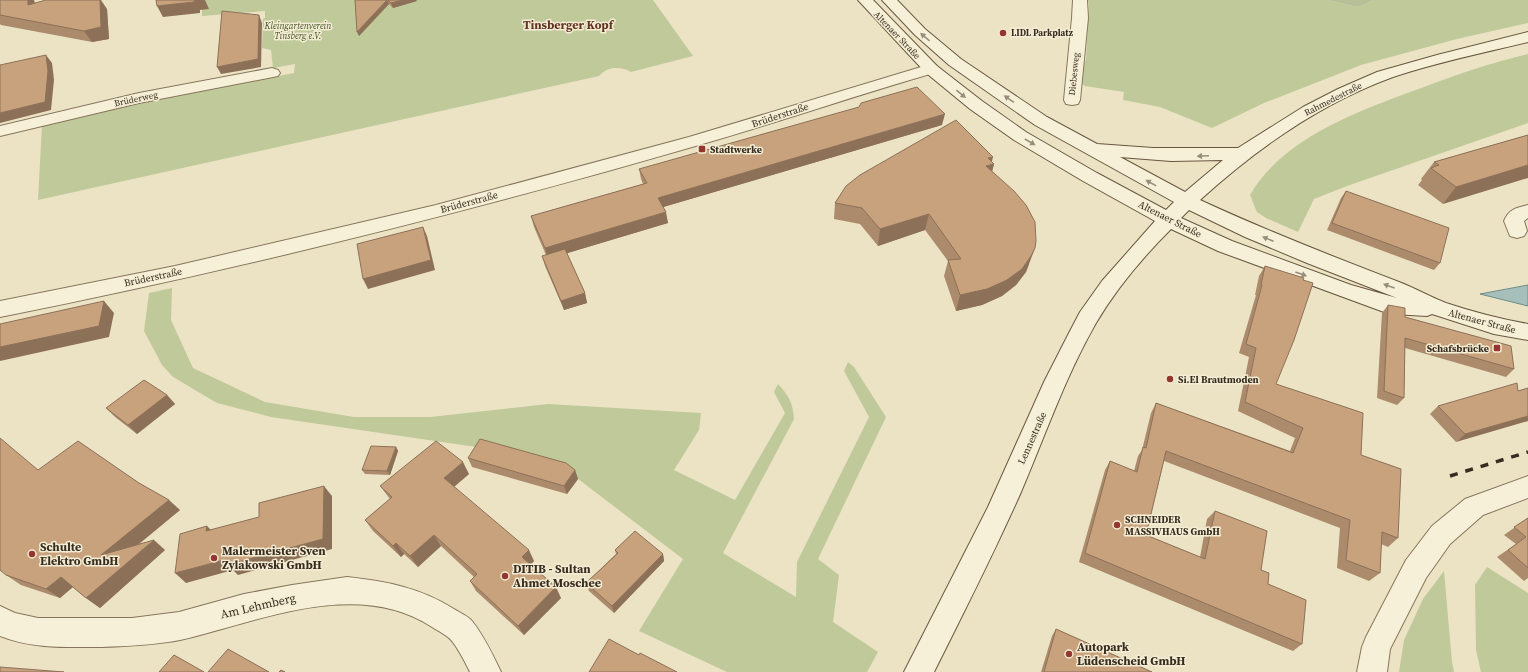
<svg xmlns="http://www.w3.org/2000/svg" width="1528" height="672" viewBox="0 0 1528 672" font-family="'Source Serif 4',serif">
  <style>
    .green { fill: #c0c99a }
    .cemetery { fill: #b7bf98 }
    .water { fill: #a7bfba; stroke: #6e8d88 }
    .lines { fill: none; stroke-linecap: round; stroke-linejoin: round }
    .street-casing { stroke: #86755c; stroke-width: 2 }
    .secondary-casing { stroke: #68573f; stroke-width: 2 }
    .street { fill: #f7f0d8; fill-rule: evenodd }
    .secondary { fill: #f7f0d8; fill-rule: evenodd }
    .rail { stroke: #372c1f; stroke-width: 3.5; stroke-dasharray: 8 8; stroke-linecap: butt }
    .wall { fill: #ac8b6c }
    .shaded-wall { fill: #8c7158 }
    .building { fill: #c8a27d; stroke: #8c7158 }
    .oneway { fill: #978e7c }
    .poi-dot { fill: #92362f; stroke: #f4edd4; stroke-width: 1.5 }
    .labels { text-anchor: middle; dominant-baseline: central; stroke-width: 3; stroke-linejoin: round; paint-order: stroke }
    .far-park-label { font-size: 9px; font-style: italic; fill: #445227; stroke: #f4edd4 }
    .far-poi-label { font-size: 9px; font-weight: bold; fill: #372c1f; stroke: #f4edd4; text-anchor: start }
    .far-street-label { font-size: 9px; fill: #372c1f; stroke: #f4edd4 }
    .street-label { font-size: 10px; fill: #372c1f; stroke: #f4edd4 }
    .poi-label { font-size: 10px; font-weight: bold; fill: #372c1f; stroke: #f4edd4; text-anchor: start }
    .far-district-label { font-size: 12px; font-weight: bold; fill: #613321; stroke: #f4edd4 }
    .near-poi-label { font-size: 12px; font-weight: bold; fill: #372c1f; stroke: #f4edd4; text-anchor: start }
    .near-street-label { font-size: 12px; fill: #372c1f; stroke: #f4edd4 }
  </style>
  <rect width="100%" height="100%" fill="#ece3c5"/>
  <!-- green -->
  <g class="green">
    <path d="M 202,0 L 653,0 L 693,56 L 631,72 C 621,66 607,66 599,76 L 38,200 L 42,125 L 138,103 L 294,73 L 295,64 L 273,68 L 271,50 L 262,48 L 263,19 L 265,18 L 265,11 L 202,16 Z"/>
    <polygon points="1088,0 1327,0 1358,7 1374,0 1528,0 1528,23 1457,39 1361,65 1264,103 1212,128 1160,107 1123,100 1124,92 1085,86 1081,83 1081,73 1086,59 1089,5"/>
    <path d="M 1528,54 L 1528,123 L 1347,186 L 1314,199 L 1298,232 L 1266,218 L 1257,212 L 1250,195 C 1284,136 1364,109 1424,87 C 1458,74 1493,62 1528,54 Z"/>
    <path d="M 172,288 L 171,320 L 193,368 L 265,402 L 354,417 L 430,417 L 548,404 L 701,413 L 699,430 L 674,470 L 735,500 L 785,413 L 774,392 L 778,384 C 789,396 793,403 794,419 L 723,553 L 796,597 L 797,562 L 869,417 L 844,371 L 848,362 L 854,367 L 886,417 L 818,559 L 839,575 L 833,622 L 878,652 L 867,672 L 727,672 L 639,631 L 683,559 L 569,472 L 483,448 L 271,417 L 217,403 L 173,377 L 162,365 L 144,331 L 149,293 Z"/>
    <polygon points="1487,567 1528,593 1528,672 1481,672 1476,650 1475,585"/>
    <polygon points="1444,571 1452,662 1454,672 1399,672 1404,640 1423,599"/>
  </g>
  <!-- cemetery -->
  <polygon class="cemetery" points="1327,0 1374,0 1358,7"/>
  <!-- water -->
  <polygon class="water" points="1528,285 1528,306 1480,294"/>
  <g class="lines">
    <defs>
      <g id="street">
        <polygon points="1073,0 1087,0 1088,18 1080,100 1078,104 1072,105 1066,104 1064,100 1072,18"/>
        <path d="M 931,64 L 937,66 L 939,69 L 937,72 C 857,95 779,122 699,145 C 469,212 236,270 0,317 L 0,301 L 175,266 L 436,205 L 689,137 Z"/>
        <polygon points="272,68 278,70 280,73 278,76 139,103 0,136 0,126 139,93"/>
        <path d="M 1528,205 L 1528,218 L 1524,221 L 1527,231 L 1524,236 L 1517,238 L 1510,236 L 1504,221 C 1509,209 1516,208 1528,205 Z"/>
        <polygon points="1528,476 1528,498 1483,515 1450,544 1426,578 1390,649 1387,672 1357,672 1362,647 1366,637 1406,560 1432,526 1465,499"/>
        <path d="M 347,577 C 386,581 421,588 454,609 C 460,613 468,616 472,621 C 484,636 493,655 501,672 L 470,672 C 465,662 459,650 452,641 C 447,635 438,631 432,627 C 357,577 258,622 180,640 C 154,645 127,646 102,647 C 67,647 32,649 0,636 L 0,606 L 15,613 L 38,618 L 132,618 L 179,612 L 244,594 L 292,585 Z"/>
      </g>
      <path id="secondary" d="M 858,0 L 873,0 L 937,66 L 982,101 L 1026,132 L 1097,173 L 1166,210 L 1174,202 L 1035,125 L 949,65 L 915,35 L 882,0 L 897,0 L 925,29 L 961,59 L 1047,117 L 1097,144 L 1153,148 L 1238,148 L 1303,107 L 1338,89 L 1377,72 L 1437,55 L 1528,32 L 1528,42 C 1483,53 1437,62 1393,77 C 1321,103 1256,149 1200,200 C 1265,230 1331,256 1399,282 C 1415,288 1430,297 1446,303 C 1473,312 1500,319 1528,324 L 1528,340 L 1494,334 L 1432,314 L 1427,316 L 1392,314 L 1384,312 L 1218,251 L 1171,229 C 1143,257 1116,289 1096,323 C 1065,377 1045,436 1021,492 C 994,553 964,612 934,672 L 904,672 L 988,507 L 1044,382 L 1069,333 L 1080,312 L 1102,281 L 1155,221 L 1083,181 L 1014,140 L 970,109 L 925,72 ZM 1120,157 L 1171,161 L 1223,160 L 1185,192 ZM 1189,210 L 1245,237 L 1307,263 L 1397,298 L 1351,285 L 1232,241 L 1181,218 Z"/>
    </defs>
    <!-- street casing -->
    <use href="#street" class="street-casing"/>
    <!-- secondary casing -->
    <use href="#secondary" class="secondary-casing"/>
    <!-- street -->
    <use href="#street" class="street"/>
    <!-- secondary -->
    <use href="#secondary" class="secondary"/>
    <!-- rail -->
    <polyline class="rail" points="1450,476 1528,452"/>
  </g>
  <!-- wall -->
  <g class="wall">
    <polygon points="0,0 34,0 35,3 107,9 109,39 92,42 1,25 0,24"/>
    <polygon points="355,0 416,0 417,1 393,8 389,4 359,36"/>
    <polygon points="942,125 663,207 668,223 567,253 585,293 587,303 564,310 545,266 542,256 546,255 534,227 531,216 643,184 641,179 639,169"/>
    <polygon points="1528,135 1443,204 1418,185 1422,180 1421,179 1434,162"/>
    <polygon points="992,162 994,164 992,171 1029,264 1026,272 1016,285 1002,296 982,305 956,311 944,276 948,261 925,230 878,246 860,224 834,219 835,203"/>
    <polygon points="1346,191 1440,263 1434,270 1327,230 1341,198"/>
    <polygon points="1265,266 1276,384 1361,455 1398,538 1388,547 1381,544 1380,573 1369,581 1337,568 1340,528 1164,461 1146,535 1200,557 1207,519 1215,511 1261,570 1268,584 1302,644 1293,651 1079,562 1105,470 1110,461 1134,471 1138,456 1142,450 1151,413 1156,403 1290,451 1295,438 1238,411 1249,357 1239,353 1256,295 1255,295 1259,276"/>
    <polygon points="1388,305 1405,317 1514,369 1506,377 1405,348 1404,398 1397,405 1377,398 1382,313"/>
    <polygon points="1518,391 1456,442 1430,414 1438,406"/>
    <polygon points="167,395 175,404 137,434 115,417 106,408"/>
    <polygon points="396,447 398,451 390,475 365,474 362,470"/>
    <polygon points="468,458 575,470 578,479 567,494 472,467"/>
    <polygon points="39,470 139,483 180,510 138,545 165,550 100,608 86,598 73,587 60,598 21,585 6,575"/>
    <polygon points="469,474 454,487 534,561 531,565 561,598 524,635 476,591 470,581 474,577 441,546 418,567 404,554 401,557 373,531 365,520 390,499 380,486"/>
    <polygon points="1528,518 1528,578 1524,581 1497,557 1516,544 1504,535"/>
    <polygon points="615,550 663,554 664,561 614,613 589,591 586,583 616,554"/>
    <polygon points="1056,629 1152,672 1041,672 1052,636"/>
  </g>
  <!-- shaded-wall -->
  <g class="shaded-wall">
    <polygon points="28,0 34,0 36,16 28,5"/>
    <polygon points="100,0 101,0 107,9 109,39 92,42 84,31"/>
    <polygon points="195,0 205,0 209,9 200,10 200,13 163,17 157,6"/>
    <polygon points="387,0 389,4 359,36 357,32"/>
    <polygon points="403,0 416,0 417,1 393,8 391,3"/>
    <polygon points="259,15 262,23 261,67 221,74 217,67"/>
    <polygon points="46,55 52,63 54,80 51,110 0,123 0,113"/>
    <polygon points="945,114 942,125 660,208 658,198"/>
    <polygon points="993,157 991,165 994,164 990,180 982,183 988,158"/>
    <polygon points="1528,165 1528,178 1443,204 1456,187"/>
    <polygon points="666,212 668,223 548,259 545,248"/>
    <polygon points="929,214 925,230 878,246 880,229"/>
    <polygon points="423,227 427,236 435,270 368,289 363,279"/>
    <polygon points="1035,248 1026,272 1016,285 1002,296 982,305 956,311 960,295"/>
    <polygon points="585,293 587,303 564,310 561,301"/>
    <polygon points="104,301 114,313 109,337 0,361 0,347"/>
    <polygon points="167,395 175,404 137,434 128,425"/>
    <polygon points="1528,416 1528,421 1456,442 1465,434"/>
    <polygon points="396,447 398,451 390,475 387,471"/>
    <polygon points="463,462 469,474 450,490 444,478"/>
    <polygon points="575,470 578,479 567,494 564,486"/>
    <polygon points="324,486 332,496 332,549 238,575 233,570 186,583 175,573 228,559"/>
    <polygon points="169,500 180,510 114,564 101,555"/>
    <polygon points="207,526 217,536 206,531"/>
    <polygon points="434,535 441,546 418,567 410,556"/>
    <polygon points="154,540 165,550 100,608 86,598"/>
    <polygon points="396,543 404,554 401,557 393,546"/>
    <polygon points="529,550 534,561 527,568 522,557"/>
    <polygon points="663,554 664,561 614,613 612,606"/>
    <polygon points="61,577 74,586 60,598 46,589"/>
    <polygon points="556,587 561,598 524,635 518,626"/>
  </g>
  <!-- building -->
  <g class="building">
    <polygon points="0,0 28,0 28,5 46,0 100,0 101,27 84,31 0,15"/>
    <polygon points="156,0 195,0 194,2 157,6"/>
    <polygon points="355,0 387,0 357,32"/>
    <polygon points="388,0 403,0 391,3"/>
    <polygon points="222,11 259,15 258,59 217,67"/>
    <polygon points="46,55 48,71 45,102 0,113 0,65"/>
    <polygon points="917,87 945,114 658,198 666,212 545,248 531,216 647,183 639,169 859,107 861,103"/>
    <polygon points="956,120 993,157 988,158 994,164 986,166 1014,191 1026,205 1035,222 1036,241 1035,248 1031,256 1022,269 1007,280 987,289 960,295 948,260 961,259 929,214 880,229 862,208 835,203 846,186 860,175"/>
    <polygon points="1528,135 1528,165 1456,187 1431,168 1439,165 1434,162"/>
    <polygon points="1346,191 1449,228 1440,263 1332,223"/>
    <polygon points="423,227 431,260 363,279 357,244"/>
    <polygon points="565,249 585,293 561,301 542,256"/>
    <polygon points="1265,266 1304,278 1303,280 1313,283 1294,340 1276,384 1363,413 1361,455 1401,469 1398,538 1382,532 1380,573 1346,560 1350,520 1166,451 1146,535 1205,559 1215,511 1267,531 1261,570 1269,573 1268,584 1306,600 1302,644 1085,553 1110,461 1137,472 1143,447 1146,448 1156,403 1293,453 1303,428 1245,402 1256,348 1246,344 1262,285 1261,285"/>
    <polygon points="104,301 99,326 0,347 0,324"/>
    <polygon points="1388,305 1405,308 1405,317 1511,346 1514,369 1405,338 1404,398 1384,391"/>
    <polygon points="144,380 167,395 128,425 106,408"/>
    <polygon points="1517,383 1518,391 1528,388 1528,416 1465,434 1438,406"/>
    <polygon points="0,438 38,470 78,441 139,483 169,500 101,555 154,540 86,598 61,577 46,589 6,575 0,570"/>
    <polygon points="480,439 566,463 575,470 564,486 468,458"/>
    <polygon points="436,441 463,462 444,478 529,550 522,557 556,587 518,626 470,581 477,574 434,535 410,556 396,543 393,546 365,520 392,497 380,486"/>
    <polygon points="371,446 396,447 387,471 362,470"/>
    <polygon points="324,486 323,539 227,565 228,559 175,573 180,534 207,526 206,531 259,517 259,503"/>
    <polygon points="1528,518 1528,568 1508,550 1526,537 1514,527"/>
    <polygon points="635,531 663,554 612,606 586,583 618,553 615,550"/>
    <polygon points="1056,629 1152,672 1044,672"/>
    <polygon points="609,639 639,655 640,653 677,672 589,672"/>
    <polygon points="228,649 269,672 208,672"/>
    <polygon points="174,655 204,672 159,672"/>
    <polygon points="0,667 64,672 0,672"/>
    <polygon points="281,670 285,672 279,672"/>
  </g>
  <!-- one-way arrows -->
  <defs><path id="oneway-solid" d="M-6-.8H1V-3.2L6.5 0L1 3.2V.8H-6Z"/></defs>
  <g class="oneway">
    <use href="#oneway-solid" transform="translate(925 37) rotate(-140)"/>
    <use href="#oneway-solid" transform="translate(961 94) rotate(39)"/>
    <use href="#oneway-solid" transform="translate(1009 99) rotate(-145)"/>
    <use href="#oneway-solid" transform="translate(1030 142) rotate(30)"/>
    <use href="#oneway-solid" transform="translate(1203 156) rotate(177)"/>
    <use href="#oneway-solid" transform="translate(1151 183) rotate(-151)"/>
    <use href="#oneway-solid" transform="translate(1268 239) rotate(-158)"/>
    <use href="#oneway-solid" transform="translate(1301 274) rotate(20)"/>
    <use href="#oneway-solid" transform="translate(1389 286) rotate(-160)"/>
  </g>
  <!-- markers -->
  <g class="poi-dot">
    <circle cx="1003" cy="33" r="4"/>
    <rect x="698" y="145" width="8" height="8" rx="2"/>
    <rect x="1493" y="344" width="8" height="8" rx="2"/>
    <circle cx="1170" cy="379" r="4"/>
    <circle cx="1117" cy="525" r="4"/>
    <circle cx="32" cy="554" r="4"/>
    <circle cx="214" cy="558" r="4"/>
    <circle cx="505" cy="576" r="4"/>
    <circle cx="1069" cy="654" r="4"/>
  </g>
  <g class="labels">
    <!-- far-park labels -->
    <g class="far-park-label">
      <text x="298" y="26">Kleingartenverein<tspan x="298" dy="10">Tinsberg e.V.</tspan></text>
    </g>
    <!-- far-poi labels -->
    <g class="far-poi-label">
      <text x="1011" y="33">LIDL Parkplatz</text>
    </g>
    <!-- far-street labels -->
    <g class="far-street-label">
      <text transform="translate(897 35) rotate(46)">Altenaer Straße</text>
      <text transform="translate(1074 74) rotate(-84)">Diebesweg</text>
      <text transform="translate(136 99) rotate(-12)">Brüderweg</text>
      <text transform="translate(1333 99) rotate(-27)">Rahmedestraße</text>
    </g>
    <!-- street labels -->
    <g class="street-label">
      <text transform="translate(780 115) rotate(-18)">Brüderstraße</text>
      <text transform="translate(469 202) rotate(-15)">Brüderstraße</text>
      <text transform="translate(1170 219) rotate(27)">Altenaer Straße</text>
      <text transform="translate(153 277) rotate(-12)">Brüderstraße</text>
      <text transform="translate(1482 321) rotate(15)">Altenaer Straße</text>
      <text transform="translate(1032 438) rotate(-66)">Lennestraße</text>
    </g>
    <!-- poi labels -->
    <g class="poi-label">
      <text x="710" y="149">Stadtwerke</text>
      <text x="1489" y="348" text-anchor="end">Schafsbrücke</text>
      <text x="1178" y="379">Si.El Brautmoden</text>
      <text x="1125" y="519">SCHNEIDER<tspan x="1125" dy="12">MASSIVHAUS GmbH</tspan></text>
    </g>
    <!-- far-district labels -->
    <g class="far-district-label">
      <text x="568" y="25">Tinsberger Kopf</text>
    </g>
    <!-- near-poi labels -->
    <g class="near-poi-label">
      <text x="40" y="547">Schulte<tspan x="40" dy="14">Elektro GmbH</tspan></text>
      <text x="222" y="551">Malermeister Sven<tspan x="222" dy="14">Zylakowski GmbH</tspan></text>
      <text x="513" y="569">DITIB - Sultan<tspan x="513" dy="14">Ahmet Moschee</tspan></text>
      <text x="1077" y="647">Autopark<tspan x="1077" dy="14">Lüdenscheid GmbH</tspan></text>
    </g>
    <!-- near-street labels -->
    <g class="near-street-label">
      <text transform="translate(258 606) rotate(-13)">Am Lehmberg</text>
    </g>
  </g>
</svg>
